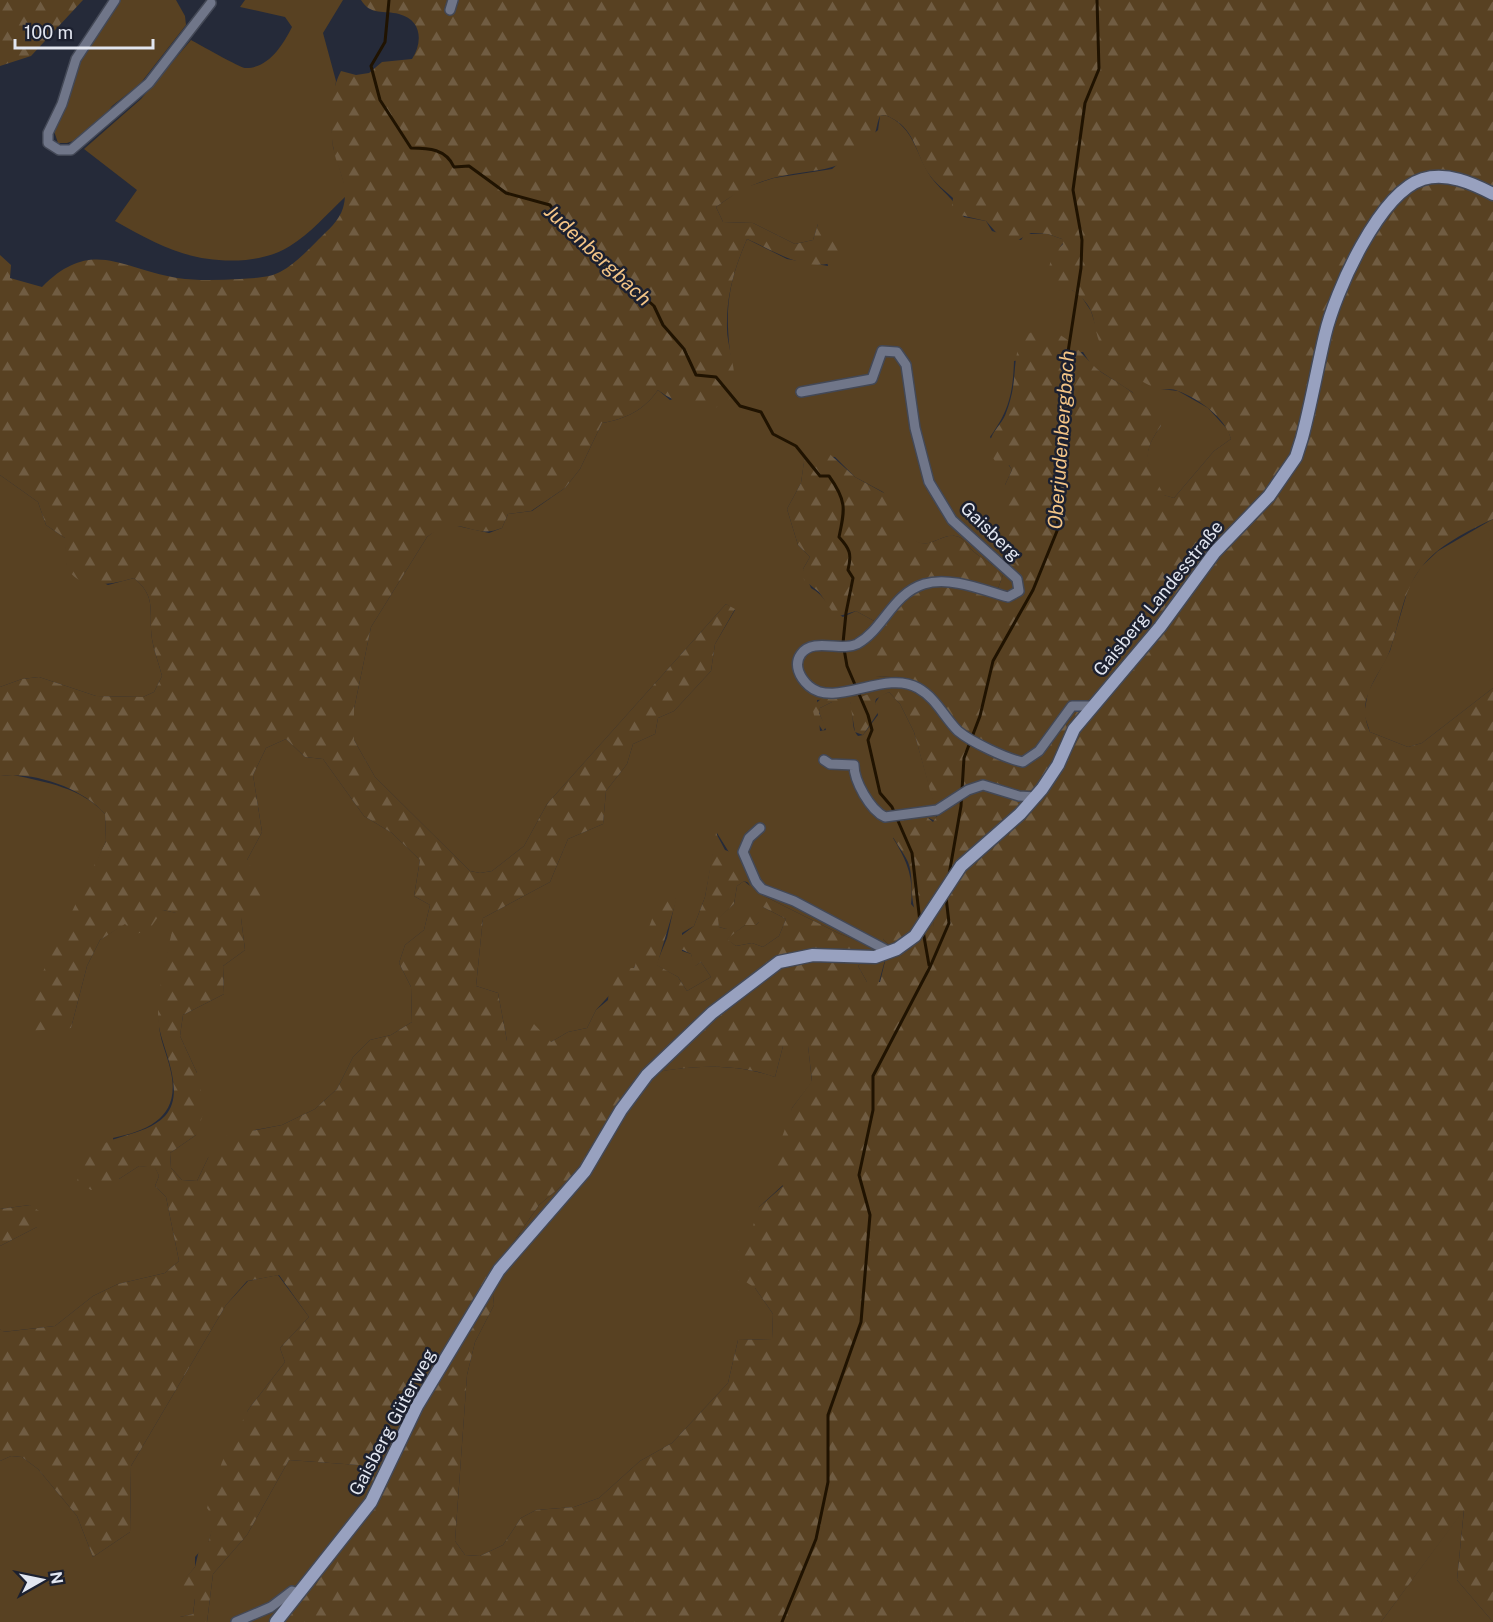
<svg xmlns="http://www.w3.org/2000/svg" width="1493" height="1622" viewBox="0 0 1493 1622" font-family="'Public Sans',sans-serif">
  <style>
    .grass { fill: #584122 }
    .forest { fill: url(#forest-firs); fill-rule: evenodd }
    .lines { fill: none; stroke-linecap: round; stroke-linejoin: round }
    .stream { stroke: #201301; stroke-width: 3 }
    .minor-casing { stroke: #434856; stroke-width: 12 }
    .secondary-casing { stroke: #434856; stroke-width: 15 }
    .minor { stroke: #707689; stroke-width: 9 }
    .secondary { stroke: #98a1bf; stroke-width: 12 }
    .labels { text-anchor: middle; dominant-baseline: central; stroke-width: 5; stroke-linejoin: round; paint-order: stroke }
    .street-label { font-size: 18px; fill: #e2e6f0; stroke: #1c202f }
    .water-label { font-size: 20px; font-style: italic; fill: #f3c486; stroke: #1c202f }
  </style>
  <defs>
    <pattern id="forest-firs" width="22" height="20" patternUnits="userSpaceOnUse" patternTransform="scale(1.5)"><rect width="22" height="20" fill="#584122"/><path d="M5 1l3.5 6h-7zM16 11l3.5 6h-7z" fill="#705c42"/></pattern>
  </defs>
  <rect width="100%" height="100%" fill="#252a39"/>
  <!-- grass -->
  <g class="grass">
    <polygon points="120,0 176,0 185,16 186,25 140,84 112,106 100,122 79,139 67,143 58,143 54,131 67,103 82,58"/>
    <path d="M 245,0 L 343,0 L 323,33 L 336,81 L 331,120 L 333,147 L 345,186 L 345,197 C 328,213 310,234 290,246 C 276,255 261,258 246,260 C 192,264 160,246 115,221 L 137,190 L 84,149 L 141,99 L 191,40 C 198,44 241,68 245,68 C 268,69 283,45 292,27 L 285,17 L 240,7 Z"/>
    <path d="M 885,115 C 917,128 915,157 934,181 C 946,195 953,198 964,217 L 986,221 L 992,231 L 1021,240 L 1025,234 L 1048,234 L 1062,239 L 1064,242 L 1060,247 L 1072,290 L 1081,296 L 1091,311 L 1097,330 L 1161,389 L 1178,391 L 1208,408 L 1228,430 L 1231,439 L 1214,451 L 1174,498 L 1163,495 C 1147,466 1139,455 1161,426 L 1132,392 L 1092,366 L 1083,352 L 1014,361 C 1013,393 1009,411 990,437 L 1012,470 L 1005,485 L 1021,570 L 988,549 L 1017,574 L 1022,592 L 1015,600 L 1005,602 L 995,597 L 1004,572 C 993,566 982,559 973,551 C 968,546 963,536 955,536 C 937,534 927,555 908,535 L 908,526 L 883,492 L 855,477 L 835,457 L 805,455 L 801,483 L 787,509 L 798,545 L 810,557 L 803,569 L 811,588 C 825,595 829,610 843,617 L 856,611 L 876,622 L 876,676 L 906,678 L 914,682 L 914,687 L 907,689 L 894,687 L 863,696 L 817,700 L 820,731 L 826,730 L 819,712 L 820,708 L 832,702 L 850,702 C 856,712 849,725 858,736 L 863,735 L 878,715 L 875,703 L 880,696 L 889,692 L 900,704 L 914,732 L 937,813 L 935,821 L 929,818 L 893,838 C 907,861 914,877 911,904 L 922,916 L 933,921 L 935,933 L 883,939 L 889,945 L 879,982 L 867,982 L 858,966 L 872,947 L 840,934 L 760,894 L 763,907 L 786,919 L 779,936 L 763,947 L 752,943 L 736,946 L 726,939 L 745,925 L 756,925 L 759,922 L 726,929 L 719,927 L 717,919 L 734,904 L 737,886 L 744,881 L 750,886 L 717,833 L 705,897 L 694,926 L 682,933 L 682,951 L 691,954 L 695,966 L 701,962 L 711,977 L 687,991 L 678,977 L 656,965 L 667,938 L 676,898 L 633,969 L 596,1010 L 587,1028 L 568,1032 L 551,1042 L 507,1041 L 498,993 L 476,986 L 483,918 L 550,882 L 568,839 L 603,824 L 606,791 L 627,764 L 633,744 L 655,734 L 658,718 L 674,711 L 711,671 L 715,644 L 735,610 L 726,604 L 547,804 L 524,846 L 492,871 L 480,873 L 470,871 L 375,777 L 354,740 L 354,709 L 371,627 L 427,537 L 441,526 L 453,525 L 489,533 L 502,528 L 508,514 L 532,511 L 565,488 L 580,469 L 602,423 C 626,419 644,410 658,390 L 670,400 L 733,375 C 725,319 724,292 747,239 L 787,259 L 828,266 L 818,224 L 813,240 L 795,244 L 753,223 L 723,222 L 716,207 L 743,188 L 774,178 L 832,169 L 878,130 L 880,116 Z"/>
    <path d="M 0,475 L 38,502 L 46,525 L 65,538 L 67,565 L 108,585 L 134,578 C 158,598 148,612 152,639 C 154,651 159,664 162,676 L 154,692 L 143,697 L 96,696 L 39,677 L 22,679 L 0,687 Z"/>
    <polygon points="1493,519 1493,688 1422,743 1408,747 1370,732 1364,714 1368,692 1390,651 1409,586 1421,567 1438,551"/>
    <polygon points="286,739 305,757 323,759 364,816 392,833 420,860 414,896 430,905 424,930 405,945 399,963 411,987 412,1022 391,1035 370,1040 353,1057 337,1089 315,1109 282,1125 255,1130 208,1158 197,1181 182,1180 171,1168 170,1153 196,1135 197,1073 180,1036 183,1015 224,994 223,966 245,950 241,918 247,860 262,832 253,775 266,748"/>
    <path d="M 13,775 C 46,782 82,788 105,814 L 106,841 L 95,866 L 71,1028 L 87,966 L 100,940 L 125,923 L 163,910 L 177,913 C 169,949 158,987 159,1023 C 159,1038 167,1054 170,1068 C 182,1114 153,1130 113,1138 L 119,1179 L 139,1166 L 155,1167 L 159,1176 L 155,1186 L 166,1197 L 179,1261 L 165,1273 L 118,1284 L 93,1296 L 55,1326 L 2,1332 L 0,1329 L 0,1246 L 37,1227 L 30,1205 L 0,1209 L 0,776 Z"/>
    <path d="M 808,1045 L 812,1082 L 792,1108 L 783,1185 L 759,1207 L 755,1288 L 773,1314 L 772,1339 L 738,1340 L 728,1383 L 672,1443 L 640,1461 L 599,1498 L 574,1507 L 536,1510 L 521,1518 L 503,1545 L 480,1556 L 465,1555 L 455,1541 L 467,1375 L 475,1342 L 494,1305 L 493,1294 L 490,1291 L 490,1276 L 539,1205 L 578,1172 L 640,1076 C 682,1065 733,1062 775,1077 L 783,1046 Z"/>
    <polygon points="278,1275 309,1317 280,1348 285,1362 248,1410 209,1541 195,1557 195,1567 182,1583 195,1598 193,1614 180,1617 180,1622 0,1622 0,1461 11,1456 22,1457 38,1469 77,1516 93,1557 130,1532 131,1466 226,1305 248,1281"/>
    <polygon points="289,1460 373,1466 371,1490 381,1494 374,1509 287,1611 242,1622 207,1622 213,1574 247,1535"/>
    <polygon points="1464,1509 1457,1580 1493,1622 1381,1622"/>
  </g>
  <!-- forest -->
  <g class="forest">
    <polygon points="0,0 83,0 31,56 0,66"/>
    <path d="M 361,0 L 1493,0 L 1493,519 C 1468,531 1438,545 1421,568 C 1402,592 1400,623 1390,650 C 1385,665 1374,677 1369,692 C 1363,705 1364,719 1370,732 L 1408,747 L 1422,743 L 1493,688 L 1493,1622 L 1457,1580 L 1464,1510 L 1381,1622 L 242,1622 L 278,1606 L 286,1611 L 374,1509 L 381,1494 L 365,1488 L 363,1482 L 372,1466 L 289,1460 L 247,1535 L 213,1574 L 207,1622 L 180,1622 L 180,1617 L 193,1614 L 195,1599 L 186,1596 L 181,1583 L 195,1567 L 200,1546 L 209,1541 L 214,1519 L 207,1508 L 222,1462 L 248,1410 L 285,1362 L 280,1348 L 309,1317 L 279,1275 L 247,1281 L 226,1305 L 131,1466 L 130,1532 L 93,1557 L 77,1516 L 38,1469 L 22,1457 L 11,1456 L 0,1461 L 0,1329 L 3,1332 L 55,1326 L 93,1296 L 118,1284 L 165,1273 L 179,1261 L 166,1197 L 155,1186 L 159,1176 L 155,1168 L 139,1166 L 119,1179 L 91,1190 L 77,1181 C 80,1174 82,1166 86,1160 C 103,1132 143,1139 165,1116 C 186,1093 164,1052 159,1027 C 154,999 170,943 176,913 L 163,910 L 148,931 L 135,934 L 125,924 L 100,940 L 87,966 L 71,1028 L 28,1031 L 40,978 L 106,841 L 105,814 C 83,788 34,771 0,776 L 0,687 L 22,679 L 39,677 L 96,696 L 143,697 L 154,692 L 162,676 C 159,664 154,651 152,639 C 148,612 158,598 134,578 C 114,584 74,593 66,563 C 65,555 65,546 65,538 L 46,525 L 38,502 L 0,475 L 0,255 L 11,265 L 10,278 L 42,287 C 92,237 121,269 177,278 C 198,281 219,280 240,279 C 253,278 269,278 280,272 C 295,264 307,251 318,240 C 328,230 339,221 343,208 C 350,185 336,168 333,146 C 329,123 330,91 341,71 L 356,75 L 369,73 L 382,62 L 412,59 C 423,42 422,20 399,14 C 384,10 371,16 361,0 ZM 885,115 C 911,125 914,144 924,166 C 931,180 942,188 953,198 L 952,206 L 956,214 L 986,221 L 1002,239 L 1012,243 L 1031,233 L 1048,234 L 1062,239 L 1063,244 C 1048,258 1044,275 1054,293 L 1062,296 L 1072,290 C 1097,308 1091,317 1099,341 C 1104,354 1116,363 1127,371 C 1136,378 1148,386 1159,389 C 1165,390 1172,388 1178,391 C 1199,399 1225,417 1231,439 L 1214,451 L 1174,498 L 1164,495 C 1148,466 1139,455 1161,426 C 1154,403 1123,386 1104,374 C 1087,364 1068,330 1044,330 C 1011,330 1017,366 1013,387 C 1012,395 1009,405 1006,413 C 1002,425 990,432 990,445 C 990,453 993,459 998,465 L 1009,465 L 1012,470 L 1005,485 L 1005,547 L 1019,568 L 987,549 L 1022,592 L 1015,600 L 1005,602 L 995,597 L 1004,572 C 994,566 982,559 973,551 C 968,546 963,536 955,536 C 937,534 927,555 908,534 L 908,526 L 914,519 L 913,509 L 855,477 L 823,448 L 805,454 L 801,483 L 787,509 L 798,545 L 810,557 L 803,569 L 804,580 L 819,592 L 836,617 L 856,611 L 876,622 L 880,629 L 864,645 L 863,652 L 876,676 L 906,678 L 914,682 L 914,687 L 907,689 L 900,683 L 863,696 L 822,698 L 812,707 L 815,719 L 823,731 L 826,727 L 819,713 L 820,708 L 832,702 L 850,702 L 855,732 L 863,735 L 879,711 L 875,703 L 876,699 L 889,692 L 900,704 L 914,732 L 937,816 L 933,822 L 923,814 L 899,818 L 890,823 L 889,829 C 894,841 903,851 908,862 C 915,880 908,898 918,917 L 933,921 L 934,932 L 923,934 L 902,925 L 883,939 L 889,945 L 880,982 L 867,982 L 858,966 L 873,947 L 840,934 L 760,894 L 756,898 L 763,907 L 786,919 L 779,936 L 763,947 L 752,943 L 736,946 L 727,939 L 745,925 L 756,925 L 759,922 L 757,917 L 746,913 L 726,929 L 719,927 L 718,919 L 734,904 L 737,886 L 744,881 L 752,884 C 745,871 740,855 725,850 L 716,833 L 705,897 L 694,926 L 677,939 L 677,947 L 691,954 L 694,967 L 701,962 L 711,977 L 687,991 L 678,977 L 657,965 L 677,898 L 659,900 L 634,968 L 623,968 L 610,978 L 608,1000 L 596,1010 L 587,1028 L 568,1032 L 551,1042 L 533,1023 L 507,1041 L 498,993 L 476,986 L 483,918 L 550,882 L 568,839 L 603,824 L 606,791 L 627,764 L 633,744 L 655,734 L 658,718 L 674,711 L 711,671 L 715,644 L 735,609 L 726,604 L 547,804 L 524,846 L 492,871 L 480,873 L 470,871 L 375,777 L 354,740 L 354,709 L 371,627 L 427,537 C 462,511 470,541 502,528 L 508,514 L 531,511 L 565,488 L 580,469 L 602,423 C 626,419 644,410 658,390 C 674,403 719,422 732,394 C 740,377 727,348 727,329 C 726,297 734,269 747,239 C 776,251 809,276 841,259 L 842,244 L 828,221 L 818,224 L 813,240 L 795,244 L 753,223 L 723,222 L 716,207 C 734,194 751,184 773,178 C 808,169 846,174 871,142 C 877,133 876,125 880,116 ZM 286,739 L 305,757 L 323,759 L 364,816 L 392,833 L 420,860 L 414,896 L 430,905 L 424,930 L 405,945 L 399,963 L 411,987 L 412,1022 L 391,1035 L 370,1040 L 353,1057 L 337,1089 L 315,1109 L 282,1125 L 226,1136 L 208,1158 L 197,1181 L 182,1180 L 171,1168 L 170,1153 L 196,1135 L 205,1108 L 197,1073 L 180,1036 L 183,1015 L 224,994 L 223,966 L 245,950 L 241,918 L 267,897 L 247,860 L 262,832 L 253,775 L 266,748 ZM 783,1046 L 808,1046 L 812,1081 L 792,1108 L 774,1161 L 783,1186 L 759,1207 L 737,1276 L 755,1288 L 773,1314 L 772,1339 L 738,1340 L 728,1383 L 672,1443 L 640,1461 L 599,1498 L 574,1507 L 536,1510 L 521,1518 L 503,1545 L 480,1556 L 465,1555 L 455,1541 L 467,1375 L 475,1342 L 494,1305 L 493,1294 L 490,1291 L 490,1276 L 539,1205 L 578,1172 L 640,1076 C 683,1065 734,1062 775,1077 Z"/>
    <polygon points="30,1205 42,1213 37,1227 0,1246 0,1209"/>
  </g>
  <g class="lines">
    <!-- stream -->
    <g class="stream">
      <path d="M 389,0 L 385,42 L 371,66 L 380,100 L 411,148 C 429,148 446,149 454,167 L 469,166 L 506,193 L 550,205 L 561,224 L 577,231 L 612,269 L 619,269 L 626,281 L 654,306 L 663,325 L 684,349 L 696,375 L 716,377 L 740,406 L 761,412 L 773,434 L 796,446 L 820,476 L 829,476 C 847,501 845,509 839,537 C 850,549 852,554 848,570 L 853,578 L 846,613 L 843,643 L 847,666 L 868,715 L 872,730 L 868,740 L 880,793 L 892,807 L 912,853 L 920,922"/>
      <polyline points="949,875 961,806 964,758 980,716 993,661 1033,590 1057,531 1064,378 1081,268 1082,240 1073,190 1085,103 1099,69 1097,0"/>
      <polyline points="923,931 929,965"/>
      <polyline points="782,1622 816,1539 828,1482 828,1415 861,1322 870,1215 859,1175 873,1110 873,1076 930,967 949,923 946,897"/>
    </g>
    <defs>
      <g id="minor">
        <polyline points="115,0 76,59 62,104 48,133 48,143 59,150 71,150 149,83 211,3"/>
        <polyline points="450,10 453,0"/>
        <path d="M 801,392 L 872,379 L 882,351 L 897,352 L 906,365 L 915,428 L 929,482 L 952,520 L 1017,579 L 1019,591 L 1008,597 C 983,590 950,576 924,584 C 892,594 884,629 857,644 C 841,652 813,637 801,654 C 793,665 800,678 809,686 C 835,709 885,669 918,688 C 936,698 944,717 958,731 C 971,742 1007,759 1023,762 L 1039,751 L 1072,706 L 1092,706"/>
        <path d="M 824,760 L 830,764 L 854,765 C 854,781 870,810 885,817 L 937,810 L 968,790 L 983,785 L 1019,796 L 1035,797"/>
        <polyline points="760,828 749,838 743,852 756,882 762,889 794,901 890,952"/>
        <polyline points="236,1622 271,1607 292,1591 299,1593"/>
      </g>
      <path id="secondary" d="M 276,1622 L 371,1502 L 417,1406 L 499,1270 L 585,1171 L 621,1110 L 647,1075 L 712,1013 L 779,962 L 813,955 L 875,957 L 897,949 L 915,936 L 961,866 L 1020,814 L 1042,789 L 1058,765 L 1074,729 L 1160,627 L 1215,552 L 1269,496 L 1296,457 L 1302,438 C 1311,404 1317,369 1325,335 C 1335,292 1379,193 1423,179 C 1447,172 1472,183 1493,194"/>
    </defs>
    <!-- minor casing -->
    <use href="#minor" class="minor-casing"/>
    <!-- secondary casing -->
    <use href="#secondary" class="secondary-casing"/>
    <!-- minor -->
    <use href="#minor" class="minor"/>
    <!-- secondary -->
    <use href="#secondary" class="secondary"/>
  </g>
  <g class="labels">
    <!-- street labels -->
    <g class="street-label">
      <text transform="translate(991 531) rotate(44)">Gaisberg</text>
      <text transform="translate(1158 598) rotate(-51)">Gaisberg Landesstraße</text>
      <text transform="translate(392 1422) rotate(-62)">Gaisberg Güterweg</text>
    </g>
    <!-- water labels -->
    <g class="water-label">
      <text transform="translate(598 255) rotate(43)">Judenbergbach</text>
      <text transform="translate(1061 440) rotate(-86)">Oberjudenbergbach</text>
    </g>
  </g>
  <!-- north arrow -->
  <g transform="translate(42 1580) rotate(81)" stroke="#1c202f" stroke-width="4.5" paint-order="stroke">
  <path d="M0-4.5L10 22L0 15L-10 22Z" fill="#e2e6f0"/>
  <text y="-9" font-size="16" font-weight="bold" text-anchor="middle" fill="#e2e6f0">N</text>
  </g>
  <!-- scale -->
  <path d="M15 39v9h138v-9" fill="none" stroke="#e2e6f0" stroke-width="3"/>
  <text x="24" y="39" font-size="18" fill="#e2e6f0" stroke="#1c202f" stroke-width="4.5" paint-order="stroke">100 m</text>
</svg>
